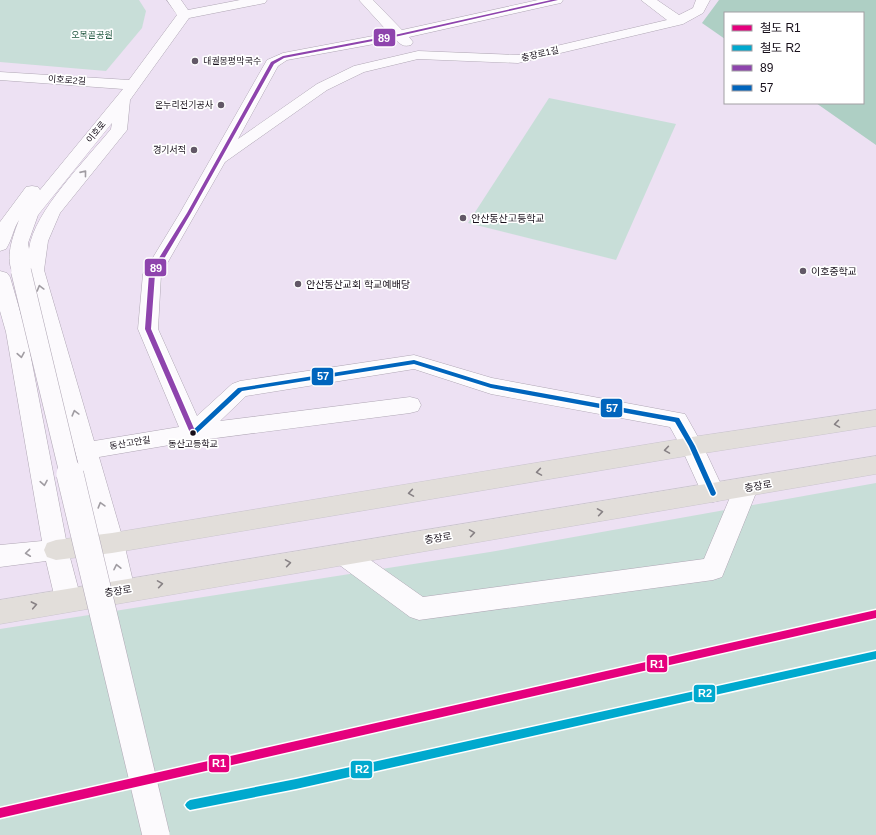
<svg xmlns="http://www.w3.org/2000/svg" width="876" height="835" viewBox="0 0 876 835" font-family="Helvetica,'Noto Sans KR',sans-serif">
  <style>
    .green { fill: #c8ded8 }
    .forest { fill: #aecfc4 }
    .lines { fill: none; stroke-linecap: round; stroke-linejoin: round }
    .minor-casing { stroke: #b0a7b5; stroke-width: 1 }
    .major-casing { stroke: #cac5cd; stroke-width: 1 }
    .minor { fill: #fcfafd; fill-rule: evenodd }
    .major { fill: #e2deda; fill-rule: evenodd }
    .minor-bridge-far1-casing { stroke: #b0a7b5; stroke-width: 21; stroke-linecap: butt }
    .minor-bridge-casing { stroke: #b0a7b5; stroke-width: 28; stroke-linecap: butt }
    .minor-bridge-far1 { stroke: #fcfafd; stroke-width: 20 }
    .minor-bridge { stroke: #fcfafd; stroke-width: 27 }
    .bus-1-casing { stroke: #fff; stroke-width: 3 }
    .bus-2-casing { stroke: #fff; stroke-width: 3 }
    .bus-1 { fill: #8e44ad; fill-rule: evenodd }
    .bus-2 { fill: #0065bd; fill-rule: evenodd }
    .rail-1-casing { stroke: #fff; stroke-width: 3 }
    .rail-2-casing { stroke: #fff; stroke-width: 3 }
    .rail-1 { fill: #e5007d; fill-rule: evenodd }
    .rail-2 { fill: #00a9ce; fill-rule: evenodd }
    .oneway { stroke: #a09ca2 }
    .oneway2 { stroke: #878184 }
    .poi-dot { fill: #625866; stroke: #fff; stroke-width: 1.5 }
    .bus-dot { fill: #170f1a; stroke: #fff; stroke-width: 1.5 }
    .labels { text-anchor: middle; dominant-baseline: central; stroke-width: 3.5; stroke-linejoin: round; paint-order: stroke }
    .far-park-label { font-size: 9px; fill: #215840; stroke: #fff }
    .far-street-label { font-size: 9px; fill: #170f1a; stroke: #fff }
    .far-poi-label { font-size: 9px; fill: #170f1a; stroke: #fff; text-anchor: end }
    .bus-label { font-size: 9px; fill: #170f1a; stroke: #fff }
    .poi-label { font-size: 10px; fill: #170f1a; stroke: #fff; text-anchor: start }
    .street-label { font-size: 10px; fill: #170f1a; stroke: #fff }
    .line-badge { stroke: #fff; stroke-width: 1.5 }
    .badge-label { font-size: 11px; text-anchor: middle; font-weight: bold; fill: #fff }
  </style>
  <rect width="100%" height="100%" fill="#ede1f3"/>
  <!-- green -->
  <g class="green">
    <polygon points="0,0 139,0 146,11 142,28 106,71 0,62"/>
    <polygon points="549,98 676,124 616,260 468,223"/>
    <polygon points="876,483 876,835 0,835 0,629 490,552"/>
  </g>
  <!-- forest -->
  <polygon class="forest" points="719,0 876,0 876,145 816,103 863,103 863,13 725,13 725,39 702,23"/>
  <g class="lines">
    <defs>
      <g id="minor">
        <path d="M 167,0 L 181,0 L 188,10 L 240,0 L 267,0 L 265,3 L 260,4 L 189,18 L 130,100 L 127,130 L 60,213 L 48,241 L 44,270 L 94,441 L 179,427 L 138,329 L 143,274 L 180,213 L 267,60 L 283,53 L 389,33 L 359,0 L 373,0 L 402,30 L 538,0 L 563,0 L 561,3 L 556,4 L 409,37 L 413,42 L 411,45 C 404,47 401,45 396,40 L 287,60 L 278,66 L 238,139 L 317,84 L 354,66 L 418,51 L 518,55 L 667,20 L 641,0 L 657,0 L 679,15 L 693,8 L 696,0 L 710,0 L 703,13 L 683,24 L 518,63 L 418,59 L 364,72 L 327,90 L 225,162 L 161,274 L 158,329 L 197,416 L 232,384 L 240,381 L 414,355 L 492,378 L 685,414 L 703,446 L 725,493 L 721,500 L 713,502 L 705,500 L 681,447 L 670,427 L 491,394 L 414,369 L 246,396 L 220,421 L 410,397 L 418,399 L 421,405 L 418,411 L 410,413 L 193,441 L 99,457 L 124,543 L 135,590 L 131,598 L 122,601 L 113,598 L 109,590 L 100,543 L 27,275 L 21,277 L 14,275 C 4,259 13,236 19,220 C 13,229 12,240 6,249 L 0,251 L 0,222 L 26,187 L 32,186 L 38,187 L 40,190 L 123,89 L 0,80 L 0,72 L 129,80 L 177,15 ZM 112,123 L 111,129 C 86,160 34,211 29,249 L 28,243 L 38,215 Z"/>
        <polygon points="0,271 7,273 10,277 26,332 68,550 81,599 77,607 68,610 59,607 55,599 46,561 0,567 0,545 42,541 6,332 0,311"/>
        <polygon points="746,479 754,481 758,488 722,577 713,580 419,620 410,617 334,561 331,554 334,547 343,544 352,547 423,597 704,559 734,488 738,481"/>
      </g>
      <g id="major">
        <polygon points="876,410 876,426 692,455 112,553 56,560 47,557 44,550 47,543 56,540 112,533 692,437"/>
        <polygon points="876,456 876,474 0,624 0,600"/>
      </g>
    </defs>
    <!-- minor casing -->
    <use href="#minor" class="minor-casing"/>
    <!-- major casing -->
    <use href="#major" class="major-casing"/>
    <!-- minor -->
    <use href="#minor" class="minor"/>
    <!-- major -->
    <use href="#major" class="major"/>
    <defs>
      <polyline id="minor-bridge-far1" points="21,271 70,475"/>
      <polyline id="minor-bridge" points="70,474 156,835"/>
    </defs>
    <!-- minor-bridge-far1 casing -->
    <use href="#minor-bridge-far1" class="minor-bridge-far1-casing"/>
    <!-- minor-bridge casing -->
    <use href="#minor-bridge" class="minor-bridge-casing"/>
    <!-- minor-bridge-far1 -->
    <use href="#minor-bridge-far1" class="minor-bridge-far1"/>
    <!-- minor-bridge -->
    <use href="#minor-bridge" class="minor-bridge"/>
    <defs>
      <polygon id="bus-1" points="551,0 558,0 399,36 284,58 274,64 191,213 155,274 151,329 196,433 195,435 191,435 145,329 149,274 187,213 271,62 283,56 399,34"/>
      <polygon id="bus-2" points="414,360 491,384 679,418 695,446 716,493 715,495 713,496 711,495 689,446 675,422 491,388 414,364 242,391 195,435 191,435 190,433 238,388"/>
    </defs>
    <!-- bus-1 casing -->
    <use href="#bus-1" class="bus-1-casing"/>
    <!-- bus-2 casing -->
    <use href="#bus-2" class="bus-2-casing"/>
    <!-- bus-1 -->
    <use href="#bus-1" class="bus-1"/>
    <!-- bus-2 -->
    <use href="#bus-2" class="bus-2"/>
    <defs>
      <polygon id="rail-1" points="876,610 876,618 0,818 0,808"/>
      <polygon id="rail-2" points="876,651 876,659 296,789 190,810 187,808 185,805 187,802 190,800 296,779"/>
    </defs>
    <!-- rail-1 casing -->
    <use href="#rail-1" class="rail-1-casing"/>
    <!-- rail-2 casing -->
    <use href="#rail-2" class="rail-2-casing"/>
    <!-- rail-1 -->
    <use href="#rail-1" class="rail-1"/>
    <!-- rail-2 -->
    <use href="#rail-2" class="rail-2"/>
  </g>
  <!-- one-way arrows -->
  <defs><path id="oneway-chevron" d="M-2-3.5L2.5 0L-2 3.5" fill="none" stroke-width="1.6" stroke-linecap="round" stroke-linejoin="round"/></defs>
  <g class="oneway">
    <use href="#oneway-chevron" transform="translate(84 173) rotate(-51)"/>
    <use href="#oneway-chevron" transform="translate(40 288) rotate(-105)"/>
    <use href="#oneway-chevron" transform="translate(21 355) rotate(80)"/>
    <use href="#oneway-chevron" transform="translate(75 413) rotate(-105)"/>
    <use href="#oneway-chevron" transform="translate(44 483) rotate(80)"/>
    <use href="#oneway-chevron" transform="translate(101 505) rotate(-106)"/>
    <use href="#oneway-chevron" transform="translate(28 553) rotate(174)"/>
    <use href="#oneway-chevron" transform="translate(117 567) rotate(-102)"/>
  </g>
  <g class="oneway2">
    <use href="#oneway-chevron" transform="translate(837 424) rotate(171)"/>
    <use href="#oneway-chevron" transform="translate(667 450) rotate(171)"/>
    <use href="#oneway-chevron" transform="translate(539 472) rotate(171)"/>
    <use href="#oneway-chevron" transform="translate(411 493) rotate(171)"/>
    <use href="#oneway-chevron" transform="translate(600 512) rotate(-9)"/>
    <use href="#oneway-chevron" transform="translate(472 533) rotate(-9)"/>
    <use href="#oneway-chevron" transform="translate(288 563) rotate(-9)"/>
    <use href="#oneway-chevron" transform="translate(160 584) rotate(-9)"/>
    <use href="#oneway-chevron" transform="translate(34 605) rotate(-11)"/>
  </g>
  <!-- markers -->
  <g class="poi-dot">
    <circle cx="195" cy="61" r="4"/>
    <circle cx="221" cy="105" r="4"/>
    <circle cx="194" cy="150" r="4"/>
    <circle cx="463" cy="218" r="4"/>
    <circle cx="803" cy="271" r="4"/>
    <circle cx="298" cy="284" r="4"/>
  </g>
  <circle class="bus-dot" cx="193" cy="433" r="3.5"/>
  <g class="labels">
    <!-- far-park labels -->
    <g class="far-park-label">
      <text x="92" y="35">오목골공원</text>
    </g>
    <!-- far-street labels -->
    <g class="far-street-label">
      <text transform="translate(540 54) rotate(-13)">충장로1길</text>
      <text transform="translate(67 80) rotate(4)">이호로2길</text>
      <text transform="translate(96 132) rotate(-51)">이호로</text>
      <text transform="translate(130 443) rotate(-9)">동산고안길</text>
    </g>
    <!-- far-poi labels -->
    <g class="far-poi-label">
      <text x="203" y="61" text-anchor="start">대궐봉평막국수</text>
      <text x="213" y="105">온누리전기공사</text>
      <text x="186" y="150">경기서적</text>
    </g>
    <!-- bus labels -->
    <g class="bus-label">
      <text x="193" y="444">동산고등학교</text>
    </g>
    <!-- poi labels -->
    <g class="poi-label">
      <text x="471" y="218">안산동산고등학교</text>
      <text x="811" y="271">이호중학교</text>
      <text x="306" y="284">안산동산교회 학교예배당</text>
    </g>
    <!-- street labels -->
    <g class="street-label">
      <text transform="translate(758 486) rotate(-10)">충장로</text>
      <text transform="translate(438 538) rotate(-9)">충장로</text>
      <text transform="translate(118 591) rotate(-9)">충장로</text>
    </g>
  </g>
  <g class="line-badge">
    <rect x="373" y="28" width="23" height="19" rx="4" fill="#8e44ad"/>
    <rect x="144" y="258" width="23" height="19" rx="4" fill="#8e44ad"/>
    <rect x="311" y="367" width="23" height="19" rx="4" fill="#0065bd"/>
    <rect x="600" y="398" width="23" height="20" rx="4" fill="#0065bd"/>
    <rect x="646" y="654" width="22" height="19" rx="4" fill="#e5007d"/>
    <rect x="693" y="684" width="23" height="19" rx="4" fill="#00a9ce"/>
    <rect x="208" y="754" width="22" height="19" rx="4" fill="#e5007d"/>
    <rect x="350" y="760" width="23" height="19" rx="4" fill="#00a9ce"/>
  </g>
  <g class="badge-label">
    <text x="384" y="42">89</text>
    <text x="156" y="272">89</text>
    <text x="323" y="380">57</text>
    <text x="612" y="412">57</text>
    <text x="657" y="668">R1</text>
    <text x="705" y="697">R2</text>
    <text x="219" y="767">R1</text>
    <text x="362" y="773">R2</text>
  </g>
  <!-- legend -->
  <rect x="724" y="12" width="140" height="92" fill="#ffffff" stroke="#a29fa3"/>
  <rect x="732" y="25" width="20" height="6" fill="#e5007d" stroke="#a29fa3"/>
  <text x="760" y="32" font-size="12" fill="#170f1a">철도 R1</text>
  <rect x="732" y="45" width="20" height="6" fill="#00a9ce" stroke="#a29fa3"/>
  <text x="760" y="52" font-size="12" fill="#170f1a">철도 R2</text>
  <rect x="732" y="65" width="20" height="6" fill="#8e44ad" stroke="#a29fa3"/>
  <text x="760" y="72" font-size="12" fill="#170f1a">89</text>
  <rect x="732" y="85" width="20" height="6" fill="#0065bd" stroke="#a29fa3"/>
  <text x="760" y="92" font-size="12" fill="#170f1a">57</text>
</svg>
